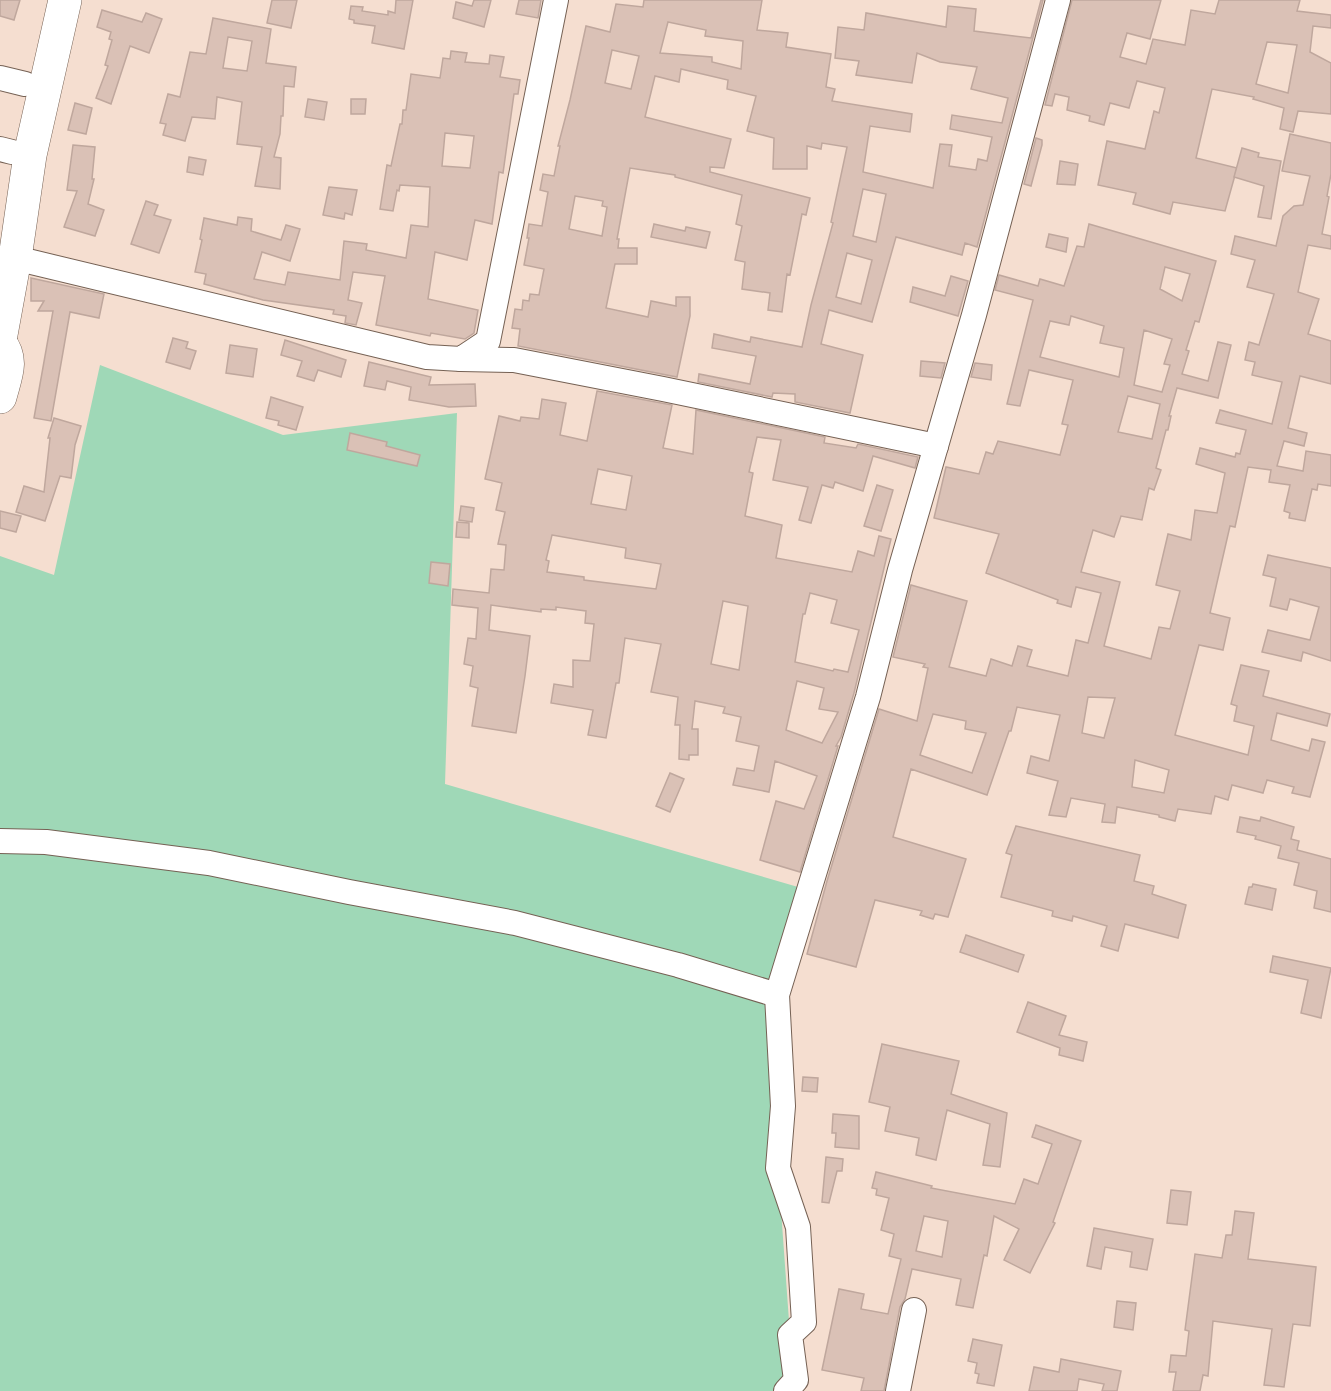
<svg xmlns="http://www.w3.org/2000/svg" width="1331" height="1391" viewBox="0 0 1331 1391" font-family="'IBM Plex Sans',sans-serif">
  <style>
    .green { fill: #9fd8b7 }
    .building { fill: #dac1b6; stroke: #bfa79d; stroke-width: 1.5; fill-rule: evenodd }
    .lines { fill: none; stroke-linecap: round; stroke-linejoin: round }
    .minor-casing { stroke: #756154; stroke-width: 26 }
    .highway-casing { stroke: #756154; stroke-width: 34 }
    .minor { stroke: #fff; stroke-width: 24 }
    .highway { stroke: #fff; stroke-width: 33 }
  </style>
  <rect width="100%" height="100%" fill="#f5ded0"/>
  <!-- green -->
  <polygon class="green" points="100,365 283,435 457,413 445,784 798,887 777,995 778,1168 790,1335 780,1391 0,1391 0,556 54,575"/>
  <!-- building -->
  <g class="building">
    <polygon points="0,0 20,0 14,20 0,16"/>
    <polygon points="272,0 297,0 291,28 267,23"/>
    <polygon points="396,0 413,0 404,49 372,43 375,26 354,23 354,20 349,19 351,6 363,7 362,11 388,15 388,11 395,13"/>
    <polygon points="474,0 491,0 484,27 453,18 456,2 472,6"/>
    <polygon points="519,0 541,0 538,18 516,14"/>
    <path d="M 644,0 L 762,0 L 757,30 L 788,33 L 786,47 L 831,54 L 826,87 L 835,89 L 832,101 L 912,114 L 910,132 L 870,126 L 863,172 L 933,188 L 940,144 L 952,145 L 949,166 L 976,170 L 978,159 L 987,161 L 992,137 L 950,129 L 952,115 L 1002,123 L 1008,98 L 971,89 L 977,67 L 940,62 L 917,53 L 912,83 L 856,75 L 859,61 L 835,58 L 838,27 L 864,30 L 866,13 L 946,27 L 948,6 L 976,9 L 974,31 L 1031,38 L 1041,0 L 1043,0 L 977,247 L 965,243 L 962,255 L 896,237 L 872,322 L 829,310 L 821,344 L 863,355 L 850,413 L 795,402 L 795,394 L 773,393 L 772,397 L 698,382 L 699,374 L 750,384 L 756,356 L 712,348 L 714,334 L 750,342 L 751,337 L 802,347 L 811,305 L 833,223 L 831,222 L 847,147 L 822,143 L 821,149 L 807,146 L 807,169 L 773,169 L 774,138 L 747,131 L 756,96 L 727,89 L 728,80 L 681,69 L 679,82 L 655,76 L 645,117 L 731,139 L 724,168 L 710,167 L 710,172 L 810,198 L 806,215 L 802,214 L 790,275 L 787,274 L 782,312 L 768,310 L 770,293 L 742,289 L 745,262 L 735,260 L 742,226 L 736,224 L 742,195 L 675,177 L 675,175 L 630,168 L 617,239 L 619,239 L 618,248 L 637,248 L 637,264 L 615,264 L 606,308 L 648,317 L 651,301 L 676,306 L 676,297 L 690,297 L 690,316 L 677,377 L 518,346 L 520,329 L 512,328 L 515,309 L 522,310 L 523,300 L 529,301 L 530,294 L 539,295 L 544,269 L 524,265 L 529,238 L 527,238 L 529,224 L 542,226 L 548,192 L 540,190 L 543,174 L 554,176 L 560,146 L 558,146 L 570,100 L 586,26 L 610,32 L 616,4 L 643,7 ZM 668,22 L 706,30 L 705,36 L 743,41 L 741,69 L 712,62 L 712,57 L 660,53 ZM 612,50 L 639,56 L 631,89 L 605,83 ZM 863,189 L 886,194 L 876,242 L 853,236 ZM 575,196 L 603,201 L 602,206 L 607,207 L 602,236 L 569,229 ZM 847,253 L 872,260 L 861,304 L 836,297 Z"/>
    <path d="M 1072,0 L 1161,0 L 1150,39 L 1127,33 L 1120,57 L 1146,64 L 1153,39 L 1185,45 L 1191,10 L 1215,14 L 1219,0 L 1300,0 L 1297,11 L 1331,15 L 1331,28 L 1313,26 L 1310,52 L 1331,63 L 1331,114 L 1298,111 L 1293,132 L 1280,129 L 1284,108 L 1253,99 L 1254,97 L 1212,89 L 1196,158 L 1237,168 L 1225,211 L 1173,202 L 1170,214 L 1133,204 L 1136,193 L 1098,185 L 1107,141 L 1145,149 L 1154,111 L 1159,113 L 1165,88 L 1137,81 L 1129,108 L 1110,103 L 1104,125 L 1089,121 L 1090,116 L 1067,110 L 1069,97 L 1055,94 L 1052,106 L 1045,105 ZM 1267,42 L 1297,45 L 1288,93 L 1256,84 Z"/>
    <polygon points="102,10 142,22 146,13 162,19 149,53 130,46 111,104 96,98 108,66 105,65 112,40 109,39 111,32 97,27"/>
    <path d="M 213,18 L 271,29 L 266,63 L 296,67 L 294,87 L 284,86 L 283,116 L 281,116 L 280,134 L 274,157 L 281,158 L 280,189 L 255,186 L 262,147 L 237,144 L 242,102 L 217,97 L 215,119 L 192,117 L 185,141 L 163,135 L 166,124 L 160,123 L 168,94 L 180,97 L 190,52 L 206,54 ZM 228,37 L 252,41 L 247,71 L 223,68 Z"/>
    <path d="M 451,51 L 467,53 L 465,62 L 489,64 L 490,55 L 504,57 L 500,77 L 520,80 L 518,94 L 514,94 L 503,173 L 499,172 L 492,224 L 475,220 L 467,260 L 435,252 L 428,299 L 478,310 L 474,333 L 465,339 L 431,333 L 430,336 L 376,325 L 385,276 L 353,272 L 348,300 L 362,303 L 356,325 L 345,323 L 346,316 L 333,314 L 334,310 L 263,300 L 204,284 L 206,274 L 195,272 L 202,240 L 200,239 L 204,218 L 237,225 L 238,217 L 252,219 L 251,231 L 281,240 L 286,225 L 300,229 L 290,261 L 262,252 L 254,279 L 285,285 L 288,272 L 340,280 L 344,241 L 367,244 L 366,250 L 406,258 L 411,225 L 428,227 L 430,187 L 400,185 L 399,191 L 397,190 L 393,211 L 380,209 L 387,165 L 391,166 L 400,124 L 402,124 L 403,110 L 406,110 L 411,74 L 440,78 L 443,58 L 450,59 ZM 445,133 L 474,136 L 470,168 L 442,166 Z"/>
    <polygon points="308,99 327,102 324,120 305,117"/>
    <polygon points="351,99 366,99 365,114 351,114"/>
    <polygon points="75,103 92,108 86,134 68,130"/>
    <path d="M 1290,134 L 1331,143 L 1331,174 L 1327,196 L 1329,197 L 1322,234 L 1331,236 L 1331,249 L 1308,245 L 1298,292 L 1319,299 L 1308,334 L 1331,341 L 1331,384 L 1300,376 L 1288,428 L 1307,433 L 1304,446 L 1284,441 L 1277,466 L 1303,471 L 1306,451 L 1331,455 L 1331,486 L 1318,484 L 1317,490 L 1312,489 L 1305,521 L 1289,518 L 1290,513 L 1284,511 L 1290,485 L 1269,482 L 1271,470 L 1248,467 L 1235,527 L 1230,526 L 1210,613 L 1230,618 L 1223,650 L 1199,645 L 1175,735 L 1248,755 L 1254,726 L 1234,721 L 1237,706 L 1231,704 L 1241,665 L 1269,671 L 1263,696 L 1330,714 L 1327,726 L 1277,713 L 1271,740 L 1309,751 L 1312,739 L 1325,742 L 1310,797 L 1292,793 L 1294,787 L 1267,780 L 1263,793 L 1232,785 L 1228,800 L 1215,796 L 1211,814 L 1178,809 L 1175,821 L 1159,817 L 1159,815 L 1117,807 L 1115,823 L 1102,822 L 1105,804 L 1071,798 L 1066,817 L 1049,815 L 1058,781 L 1027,773 L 1031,756 L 1049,761 L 1060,715 L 1017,707 L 1011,731 L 1009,731 L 987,795 L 911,769 L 893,837 L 966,859 L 948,917 L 935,914 L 933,919 L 920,915 L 922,911 L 875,900 L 856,967 L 807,954 L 827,881 L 879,709 L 917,721 L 928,668 L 923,667 L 925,664 L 893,657 L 911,585 L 967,601 L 949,667 L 986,676 L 991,659 L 1012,666 L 1018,646 L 1032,650 L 1027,666 L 1068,676 L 1076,640 L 1088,643 L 1101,593 L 1076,587 L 1071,607 L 1057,603 L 1058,600 L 986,573 L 999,534 L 934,518 L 946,467 L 979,474 L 986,452 L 993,454 L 998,441 L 1060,455 L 1068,425 L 1062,424 L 1073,380 L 1029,370 L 1020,406 L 1007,404 L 1033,300 L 995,290 L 999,275 L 1038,286 L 1040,279 L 1064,286 L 1077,246 L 1084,247 L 1089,224 L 1216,261 L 1199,322 L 1195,321 L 1186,350 L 1189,351 L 1182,374 L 1208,381 L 1218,342 L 1231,345 L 1218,398 L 1177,388 L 1169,416 L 1171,416 L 1168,430 L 1166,430 L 1156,468 L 1161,470 L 1154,490 L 1149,488 L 1142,520 L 1121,516 L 1114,537 L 1093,530 L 1081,572 L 1120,582 L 1104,646 L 1151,659 L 1159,627 L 1170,629 L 1180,591 L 1156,585 L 1168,534 L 1191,540 L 1195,510 L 1217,513 L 1225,473 L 1196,464 L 1200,448 L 1235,457 L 1236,453 L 1240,454 L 1246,430 L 1216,423 L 1220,410 L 1272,424 L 1282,382 L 1252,375 L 1255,362 L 1245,360 L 1249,342 L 1259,345 L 1274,294 L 1247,287 L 1255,260 L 1231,254 L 1235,236 L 1276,246 L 1283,216 L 1294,206 L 1303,205 L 1310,176 L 1282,171 ZM 1165,267 L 1190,274 L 1182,301 L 1160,289 ZM 1071,316 L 1104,326 L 1100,343 L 1124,348 L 1119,377 L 1040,357 L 1050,321 L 1069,325 ZM 1144,330 L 1172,339 L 1164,364 L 1170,365 L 1162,392 L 1134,385 ZM 1128,396 L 1160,404 L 1152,439 L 1118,432 ZM 1088,697 L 1115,698 L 1104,738 L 1082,733 ZM 933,714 L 966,721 L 965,729 L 986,733 L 972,773 L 920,755 ZM 1135,760 L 1169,770 L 1164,793 L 1132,787 Z"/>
    <polygon points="1036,138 1042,140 1042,145 1031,186 1024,184"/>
    <polygon points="73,145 95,147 92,179 94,179 88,204 104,210 95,236 64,227 77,191 67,190"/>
    <polygon points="1242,148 1259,153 1258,157 1281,161 1271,219 1258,217 1264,186 1234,177"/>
    <polygon points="189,157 206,160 203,175 187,172"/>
    <polygon points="1060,161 1078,164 1075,185 1057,184"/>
    <polygon points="329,187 357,190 352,215 345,213 344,219 323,215"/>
    <polygon points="146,201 158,205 154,215 171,220 159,253 131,244"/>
    <polygon points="654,224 685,231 686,227 710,232 706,248 651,237"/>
    <polygon points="1049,234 1068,238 1066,252 1046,247"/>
    <polygon points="951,276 968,281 958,316 910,302 913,287 945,296"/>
    <polygon points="31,278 104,294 99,318 70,312 51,421 34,418 53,311 38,311 44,301 31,301"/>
    <polygon points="173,338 188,342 186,348 196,351 190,369 166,362"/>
    <polygon points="285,340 346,360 341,377 318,370 314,381 297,376 302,361 281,355"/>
    <polygon points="230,345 257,349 253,377 226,373"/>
    <polygon points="921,361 945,363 941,378 920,376"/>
    <polygon points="369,362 431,377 429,385 475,384 476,406 449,407 409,400 411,387 387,381 385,390 364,386"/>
    <polygon points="975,363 992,365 991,380 971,377"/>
    <path d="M 597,391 L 672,405 L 663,448 L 693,454 L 696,410 L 825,437 L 824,443 L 856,448 L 858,444 L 918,457 L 915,468 L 873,456 L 863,491 L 835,482 L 833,488 L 822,485 L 811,523 L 799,520 L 808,487 L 773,480 L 781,440 L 757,437 L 749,472 L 753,473 L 745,516 L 782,525 L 776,558 L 852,572 L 858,551 L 874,556 L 879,536 L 891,539 L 854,693 L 841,737 L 836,746 L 838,746 L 800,872 L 760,860 L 776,801 L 804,809 L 817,776 L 775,761 L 769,792 L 733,785 L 737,768 L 754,771 L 759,746 L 736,741 L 741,717 L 723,713 L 725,707 L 695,701 L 692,729 L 698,729 L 698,755 L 689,755 L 689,760 L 679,759 L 680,725 L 675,725 L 678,697 L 651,692 L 661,644 L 625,638 L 619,683 L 616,683 L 606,738 L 588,735 L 593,710 L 551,703 L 554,684 L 573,687 L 573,660 L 590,661 L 594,624 L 585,623 L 586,611 L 556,607 L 556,610 L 541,609 L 541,612 L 491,605 L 489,630 L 530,636 L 525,676 L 516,733 L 472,726 L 478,688 L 470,686 L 473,666 L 464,664 L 468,638 L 476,639 L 478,608 L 452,605 L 453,589 L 489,593 L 491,569 L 504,570 L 506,545 L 498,544 L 505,512 L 496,510 L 502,483 L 485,479 L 499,416 L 520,421 L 521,417 L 539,419 L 542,399 L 566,403 L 560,435 L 587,441 ZM 598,469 L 632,476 L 626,510 L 591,504 ZM 552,535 L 626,548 L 625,558 L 661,564 L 656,589 L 584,580 L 584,577 L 547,572 L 549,561 L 546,560 ZM 810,593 L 837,600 L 831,623 L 859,630 L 848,672 L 834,669 L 833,671 L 795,662 L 803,614 L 805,614 ZM 723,601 L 748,606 L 739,670 L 711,664 ZM 797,681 L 824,688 L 819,709 L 838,712 L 822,743 L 786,730 Z"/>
    <polygon points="271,397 303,407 296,430 278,425 279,421 266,418"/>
    <polygon points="54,418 81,426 75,445 71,478 60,476 45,521 16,512 24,486 44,492 50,438 48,438"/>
    <polygon points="350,433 387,442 386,446 420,455 417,466 347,450"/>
    <polygon points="877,485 893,490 881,531 864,526"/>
    <polygon points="461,506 474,508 472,522 459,520"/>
    <polygon points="0,511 21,516 16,532 0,528"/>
    <polygon points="457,522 469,523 469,538 456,537"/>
    <polygon points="1268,555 1331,568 1331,661 1303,652 1301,661 1262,652 1268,630 1310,640 1319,607 1290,599 1287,610 1270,606 1276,578 1263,575"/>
    <polygon points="431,562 450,564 448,586 429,583"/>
    <polygon points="670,773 684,779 670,812 656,806"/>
    <polygon points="1240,817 1260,821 1261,817 1294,827 1291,839 1299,841 1297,850 1331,859 1331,912 1314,908 1317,891 1294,885 1299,863 1278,858 1281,846 1255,839 1256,836 1237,832"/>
    <polygon points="1016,826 1140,855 1134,881 1154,886 1152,894 1186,905 1178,938 1125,924 1118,951 1101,946 1107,926 1073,916 1072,921 1052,916 1053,911 1001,897 1012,855 1006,853"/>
    <polygon points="1253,884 1276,889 1272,910 1245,904 1249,887 1252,887"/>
    <polygon points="966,935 1024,955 1018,972 960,952"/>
    <polygon points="1273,956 1331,968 1321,1018 1301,1013 1308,980 1270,972"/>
    <polygon points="1028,1002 1066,1016 1059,1035 1087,1042 1083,1061 1059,1055 1060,1048 1017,1032"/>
    <polygon points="882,1044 959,1061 951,1094 1007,1113 1000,1167 983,1165 990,1124 947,1110 936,1160 916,1155 919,1138 885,1131 890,1107 869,1102"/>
    <polygon points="803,1077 818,1078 817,1092 802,1091"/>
    <polygon points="833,1114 859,1116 859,1149 835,1147 836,1133 832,1133"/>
    <path d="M 1036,1125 L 1081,1141 L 1053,1222 L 1055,1223 L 1030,1273 L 1004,1260 L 1019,1229 L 994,1216 L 987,1256 L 984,1255 L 973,1308 L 956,1305 L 961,1279 L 912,1269 L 905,1299 L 900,1307 L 884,1391 L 861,1391 L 864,1378 L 822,1370 L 839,1289 L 864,1294 L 861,1309 L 888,1314 L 901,1259 L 889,1256 L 894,1234 L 881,1230 L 889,1198 L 876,1195 L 877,1189 L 872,1188 L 876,1172 L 932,1186 L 931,1188 L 1015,1204 L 1024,1179 L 1038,1184 L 1052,1144 L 1032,1137 ZM 924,1216 L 948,1221 L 942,1257 L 916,1251 Z"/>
    <polygon points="826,1157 843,1159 842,1171 837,1171 829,1203 822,1202"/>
    <polygon points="1171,1190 1191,1192 1187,1225 1167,1223"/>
    <polygon points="1235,1211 1254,1213 1248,1259 1316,1267 1310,1326 1293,1324 1284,1387 1264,1385 1272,1329 1213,1321 1208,1376 1203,1375 1200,1391 1173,1391 1176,1372 1169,1372 1171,1355 1186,1356 1189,1331 1185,1330 1195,1254 1222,1258 1226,1235 1232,1235"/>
    <polygon points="1094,1228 1153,1239 1147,1270 1130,1267 1132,1252 1105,1247 1101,1269 1087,1266"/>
    <polygon points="1117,1301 1136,1303 1133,1330 1114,1327"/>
    <polygon points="973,1339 1002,1345 994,1386 977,1383 979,1374 975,1373 977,1363 968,1361"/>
    <polygon points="1061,1359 1121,1371 1117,1391 1102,1391 1104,1384 1079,1379 1077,1391 1029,1391 1034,1367 1059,1372"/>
  </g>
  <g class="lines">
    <defs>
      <g id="minor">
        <polyline points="0,78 25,84"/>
        <polyline points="0,149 12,152"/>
        <polyline points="15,258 427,357 461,359 488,341 556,0"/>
        <polyline points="461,359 514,360 663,389 936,446"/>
        <polyline points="0,841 46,842 209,863 349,892 515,923 678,965 777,995"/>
        <polyline points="786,1391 796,1380 790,1335 804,1322 798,1227 778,1168 783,1106 777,995 868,697 900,570 974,315 1058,0"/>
        <polyline points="898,1391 914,1310"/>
      </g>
      <g id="highway">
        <polyline points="0,340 15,258 30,155 65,0"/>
        <path d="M 0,343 C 14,360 5,377 0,397"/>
      </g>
    </defs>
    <!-- minor casing -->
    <use href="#minor" class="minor-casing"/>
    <!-- highway casing -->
    <use href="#highway" class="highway-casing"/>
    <!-- minor -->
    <use href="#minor" class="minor"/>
    <!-- highway -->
    <use href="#highway" class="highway"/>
  </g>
</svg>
